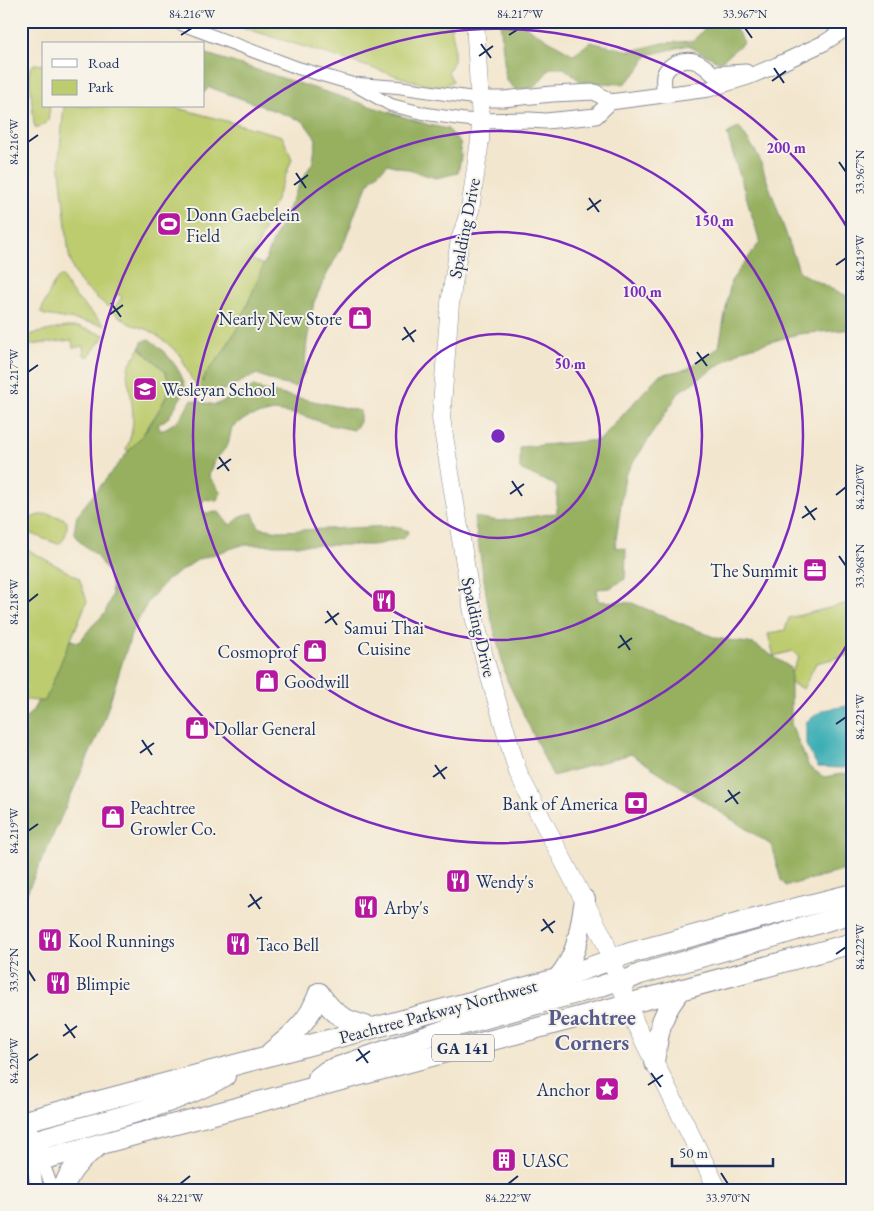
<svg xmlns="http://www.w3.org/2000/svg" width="874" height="1211" viewBox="0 0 874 1211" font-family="'EB Garamond',serif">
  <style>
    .green { fill: #bdcc6e; stroke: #6c7e66 }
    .forest { fill: #96b061; stroke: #587060 }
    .water { fill: #3eafb5; stroke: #2c6f8a }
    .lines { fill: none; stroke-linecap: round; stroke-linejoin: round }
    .minor-casing { stroke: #878a96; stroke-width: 14 }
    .tertiary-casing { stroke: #878a96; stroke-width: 17 }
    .secondary-casing { stroke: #878a96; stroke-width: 19 }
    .trunk-casing { stroke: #878a96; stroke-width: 22 }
    .minor { stroke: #fff; stroke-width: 12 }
    .tertiary { stroke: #fff; stroke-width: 15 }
    .secondary { stroke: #fff; stroke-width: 18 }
    .trunk { stroke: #fff; stroke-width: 20 }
    .ticks { fill: none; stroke: #1b2f5e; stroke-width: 2 }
    .ring { fill: none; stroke: #7b2cbf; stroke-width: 2.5 }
    .labels { text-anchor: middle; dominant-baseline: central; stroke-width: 4; stroke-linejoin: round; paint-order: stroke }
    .shield { fill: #f7f3e8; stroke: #5d6a87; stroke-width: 1 }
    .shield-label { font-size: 16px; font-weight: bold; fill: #1b2f5e }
    .poi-label { font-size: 18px; fill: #1b2f5e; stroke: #f7f3e8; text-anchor: start }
    .street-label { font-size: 18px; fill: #1b2f5e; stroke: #f7f3e8 }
    .district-label { font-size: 22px; font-weight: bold; fill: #555a8f; stroke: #f7f3e8 }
    .centre { fill: #7b2cbf; stroke: #f7f3e8; stroke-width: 2.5 }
    .ring-label { font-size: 15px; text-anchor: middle; font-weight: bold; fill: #7b2cbf; stroke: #f7f3e8; stroke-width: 4; stroke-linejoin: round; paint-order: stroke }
    .neatline { fill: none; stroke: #1b2f5e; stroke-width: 2 }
    .ticks-label { font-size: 12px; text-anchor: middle; fill: #1b2f5e }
  </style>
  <rect width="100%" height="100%" fill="#f7f3e8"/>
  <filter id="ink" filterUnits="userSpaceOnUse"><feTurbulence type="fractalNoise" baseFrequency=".02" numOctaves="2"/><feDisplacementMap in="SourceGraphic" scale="10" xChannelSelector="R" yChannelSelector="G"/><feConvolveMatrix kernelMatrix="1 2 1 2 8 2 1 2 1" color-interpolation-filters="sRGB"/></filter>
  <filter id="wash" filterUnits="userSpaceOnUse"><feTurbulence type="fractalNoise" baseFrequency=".0096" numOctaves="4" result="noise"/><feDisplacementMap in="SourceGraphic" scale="20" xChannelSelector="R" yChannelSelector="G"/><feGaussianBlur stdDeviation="1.12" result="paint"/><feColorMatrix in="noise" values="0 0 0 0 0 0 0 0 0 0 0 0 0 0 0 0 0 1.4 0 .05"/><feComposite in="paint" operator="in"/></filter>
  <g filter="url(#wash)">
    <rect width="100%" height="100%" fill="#f3e6ce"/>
    <!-- green -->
    <g class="green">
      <path d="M 222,21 L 450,21 L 454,42 L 454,61 L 448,72 L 453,81 C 444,87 437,87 426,85 Z"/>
      <polygon points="34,64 44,65 44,106 50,106 48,121 38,128 35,127 34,124 29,72 30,68"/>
      <polygon points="64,106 170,106 282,136 292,159 252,260 264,265 239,325 222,354 206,373 201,385 206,391 200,390 191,378 180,355 166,342 149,330 130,324 112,311 122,297 118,294 108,307 82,285 73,270 69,255 59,160"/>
      <path d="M 60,276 L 62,276 C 72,297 89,310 105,325 L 45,315 L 41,313 L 41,311 L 53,285 Z"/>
      <polygon points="66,327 78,327 105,335 88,357 84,355 83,346 73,348 72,340 21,346 26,339 32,334"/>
      <path d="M 140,348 L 165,371 L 171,387 L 159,410 L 139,440 L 128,452 L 126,449 C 135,430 134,412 130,392 C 129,384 126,376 128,369 C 130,361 136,355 140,348 Z"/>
      <path d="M 48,514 L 63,518 L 67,522 C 67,530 66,541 58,544 L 26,532 C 26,517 35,515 48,514 Z"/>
      <polygon points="21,546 79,578 87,601 45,702 21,699"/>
      <polygon points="853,602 853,654 816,663 803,689 787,681 799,657 792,651 774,656 768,634 785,630 789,618"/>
    </g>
    <!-- forest -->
    <g class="forest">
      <polygon points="500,21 525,21 526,27 574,55 590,42 631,51 663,43 693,41 709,24 707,21 731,21 744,42 720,62 694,49 689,45 648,55 637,72 624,84 581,82 564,68 550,68 535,87 516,90 506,80"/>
      <polygon points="204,53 429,125 448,129 460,143 461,156 458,173 436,178 388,164 371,179 357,208 345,241 327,274 314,302 307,341 304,373 295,387 278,383 257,374 221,391 206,391 201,385 206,373 222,354 239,325 277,232 300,183 313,162 316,139 303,121 209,87 204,93"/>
      <polygon points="739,127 758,155 800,273 853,299 853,329 798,334 742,350 680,391 625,475 615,547 626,549 625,579 610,588 597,589 598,601 632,603 716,638 754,644 791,668 791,724 809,767 824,777 853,772 853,868 786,886 781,880 771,845 631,754 553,776 507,680 488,605 474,517 500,521 557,513 557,486 520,469 520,447 600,440 659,375 687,369 719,347 731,281 760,242 727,134"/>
      <path d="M 149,339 C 166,352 181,368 186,389 L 169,417 L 158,425 L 161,431 C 167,427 176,423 181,417 C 186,411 187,405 192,400 L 215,405 L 254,386 L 266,391 L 360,411 L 360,422 L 354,430 L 330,425 L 301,415 L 274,411 L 248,417 L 232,427 L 228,445 L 213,463 L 209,476 L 221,493 L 216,501 L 204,499 L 201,507 L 205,513 L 219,512 L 225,520 L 231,525 L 243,515 L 253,513 L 256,522 L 260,528 L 280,531 L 394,526 L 409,531 L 404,538 L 375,545 L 242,545 L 199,559 L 168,579 L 149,600 L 133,629 L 102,726 L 21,906 L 21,724 L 33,710 L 38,701 L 45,701 L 70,640 L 79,642 L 93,625 L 105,613 L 112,595 L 110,575 L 95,554 L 80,542 L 74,533 L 77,515 L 132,447 C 148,432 161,407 171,387 L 165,371 L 140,348 L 142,342 Z"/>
    </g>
    <!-- water -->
    <polygon class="water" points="853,705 853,766 842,768 818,767 806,745 806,722 823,710"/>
  </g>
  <g filter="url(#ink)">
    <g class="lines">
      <defs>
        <g id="minor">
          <polyline points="173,21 298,68 353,84 391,105 427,114 461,119 481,121"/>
          <polyline points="358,84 398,87 480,99"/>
          <polyline points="27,1120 53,1190"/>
          <polyline points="32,1155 37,1190"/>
        </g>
        <g id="tertiary">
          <path d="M 665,95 C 664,89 663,81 664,75 C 668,64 683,58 694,61 C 701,63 708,69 713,74 L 746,72"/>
          <polyline points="480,99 503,99 552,94 595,92 610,102"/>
          <polyline points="610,102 709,89 748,77 777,65 824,43 853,24"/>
          <polyline points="481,121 530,120 546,121 596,116 610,102"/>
        </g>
        <polyline id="secondary" points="475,21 481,121 480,140 470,210 460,240 450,303 441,418 473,612 484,657 513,756 519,775 603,937 635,1023 718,1190"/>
        <g id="trunk">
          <path d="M 557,979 C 579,954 579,932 585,900"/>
          <polyline points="620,983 640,974 776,936 853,913"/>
          <path d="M 319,993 C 335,1017 346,1021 372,1028"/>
          <path d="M 271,1052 C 286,1040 301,1028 311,1011 C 314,1005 317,999 319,993"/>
          <path d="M 654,1062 C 659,1030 660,1014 682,989"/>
          <polyline points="318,1078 327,1071 457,1026 598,987 619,980"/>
          <polyline points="21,1122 557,979 630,953 781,912 853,894"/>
          <path d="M 30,1142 C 96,1122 165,1110 225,1076"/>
          <polyline points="21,1165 628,1004 853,943"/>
          <polyline points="21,1189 22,1190"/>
          <path d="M 63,1190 C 68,1171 82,1158 97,1147"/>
        </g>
      </defs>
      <!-- minor casing -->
      <use href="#minor" class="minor-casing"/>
      <!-- tertiary casing -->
      <use href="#tertiary" class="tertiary-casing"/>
      <!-- secondary casing -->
      <use href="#secondary" class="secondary-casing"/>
      <!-- trunk casing -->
      <use href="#trunk" class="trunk-casing"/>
      <!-- minor -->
      <use href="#minor" class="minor"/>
      <!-- tertiary -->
      <use href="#tertiary" class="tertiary"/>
      <!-- secondary -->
      <use href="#secondary" class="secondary"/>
      <!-- trunk -->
      <use href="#trunk" class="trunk"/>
    </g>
  </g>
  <!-- ticks -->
  <path class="ticks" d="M 745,28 L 752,38M 181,35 L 192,28M 509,35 L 520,28M 481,44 L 491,58M 479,56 L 493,46M 774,68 L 784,83M 772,81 L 786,71M 28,142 L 38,135M 839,162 L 846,172M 296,173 L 306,188M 294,185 L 308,175M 589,198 L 599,212M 587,210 L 601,200M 836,265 L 846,258M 111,303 L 121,317M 109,315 L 123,305M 404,327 L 414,342M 402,340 L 416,330M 697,352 L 707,366M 695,364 L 709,354M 28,372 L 38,365M 219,457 L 229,471M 217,469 L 231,459M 512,481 L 522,496M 510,494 L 524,484M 836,495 L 846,487M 805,506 L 815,520M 802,518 L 817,508M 839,556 L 846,566M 28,602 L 38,594M 327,611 L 337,625M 325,623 L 339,613M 620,635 L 630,650M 618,648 L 632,638M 836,724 L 846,717M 142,740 L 152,755M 140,753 L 154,743M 435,765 L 445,779M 433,777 L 447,767M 728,790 L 738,804M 725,802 L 740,792M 28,831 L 38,824M 250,894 L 260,909M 248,907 L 262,897M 543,919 L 553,933M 541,931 L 555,921M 836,954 L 846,947M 28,970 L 35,981M 65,1024 L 75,1038M 63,1036 L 77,1026M 358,1049 L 368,1063M 28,1061 L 38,1054M 356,1061 L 370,1051M 651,1073 L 661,1087M 648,1085 L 663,1075M 721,1173 L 728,1184M 180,1184 L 190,1176M 508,1184 L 518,1176"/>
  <!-- distance rings -->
  <g class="ring">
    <circle cx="498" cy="436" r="102"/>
    <circle cx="498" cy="436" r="204"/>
    <circle cx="498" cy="436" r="305"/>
    <path d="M852 636A407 407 0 1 1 852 236"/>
  </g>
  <!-- icons -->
  <defs>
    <symbol id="stadium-square" viewBox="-11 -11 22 22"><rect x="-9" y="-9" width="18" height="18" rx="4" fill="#b5179e" stroke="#f7f3e8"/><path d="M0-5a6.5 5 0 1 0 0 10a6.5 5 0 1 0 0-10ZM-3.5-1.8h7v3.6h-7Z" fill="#fff"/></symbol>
    <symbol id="shop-square" viewBox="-11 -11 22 22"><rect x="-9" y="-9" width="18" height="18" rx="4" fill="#b5179e" stroke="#f7f3e8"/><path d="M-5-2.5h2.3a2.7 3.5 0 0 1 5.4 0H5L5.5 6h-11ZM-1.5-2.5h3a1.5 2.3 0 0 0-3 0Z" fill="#fff"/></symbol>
    <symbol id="school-square" viewBox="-11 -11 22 22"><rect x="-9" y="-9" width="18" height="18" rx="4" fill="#b5179e" stroke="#f7f3e8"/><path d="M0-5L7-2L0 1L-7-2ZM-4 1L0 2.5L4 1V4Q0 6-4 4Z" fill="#fff"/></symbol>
    <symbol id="office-square" viewBox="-11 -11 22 22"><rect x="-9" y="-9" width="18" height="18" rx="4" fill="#b5179e" stroke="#f7f3e8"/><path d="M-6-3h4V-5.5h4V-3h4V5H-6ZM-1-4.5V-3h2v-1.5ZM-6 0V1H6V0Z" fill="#fff"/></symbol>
    <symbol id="restaurant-square" viewBox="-11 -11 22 22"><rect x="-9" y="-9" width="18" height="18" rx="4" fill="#b5179e" stroke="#f7f3e8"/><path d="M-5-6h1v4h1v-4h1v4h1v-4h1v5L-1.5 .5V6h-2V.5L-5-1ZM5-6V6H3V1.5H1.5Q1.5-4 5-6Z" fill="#fff"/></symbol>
    <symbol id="bank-square" viewBox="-11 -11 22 22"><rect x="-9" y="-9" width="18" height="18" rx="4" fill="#b5179e" stroke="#f7f3e8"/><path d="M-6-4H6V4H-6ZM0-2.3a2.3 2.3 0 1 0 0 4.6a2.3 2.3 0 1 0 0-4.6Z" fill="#fff"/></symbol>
    <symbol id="sight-square" viewBox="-11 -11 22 22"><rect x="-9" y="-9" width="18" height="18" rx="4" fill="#b5179e" stroke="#f7f3e8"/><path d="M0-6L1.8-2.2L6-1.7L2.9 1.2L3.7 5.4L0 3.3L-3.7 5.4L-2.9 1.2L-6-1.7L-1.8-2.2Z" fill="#fff"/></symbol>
    <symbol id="building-square" viewBox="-11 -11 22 22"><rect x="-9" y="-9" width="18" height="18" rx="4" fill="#b5179e" stroke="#f7f3e8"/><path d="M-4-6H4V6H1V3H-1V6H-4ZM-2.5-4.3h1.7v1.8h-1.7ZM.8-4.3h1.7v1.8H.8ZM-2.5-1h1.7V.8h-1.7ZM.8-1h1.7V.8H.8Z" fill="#fff"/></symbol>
  </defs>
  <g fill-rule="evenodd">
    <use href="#stadium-square" x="155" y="210" width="28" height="28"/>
    <use href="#shop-square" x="346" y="304" width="28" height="28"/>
    <use href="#school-square" x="131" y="375" width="28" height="28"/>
    <use href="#office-square" x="801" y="556" width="28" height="28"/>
    <use href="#restaurant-square" x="370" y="587" width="28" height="28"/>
    <use href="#shop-square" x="301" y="637" width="28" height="28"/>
    <use href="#shop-square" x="253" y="667" width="28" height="28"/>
    <use href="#shop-square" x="183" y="714" width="28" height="28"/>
    <use href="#bank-square" x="622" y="789" width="28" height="28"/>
    <use href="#shop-square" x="99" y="803" width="28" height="28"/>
    <use href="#restaurant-square" x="444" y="867" width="28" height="28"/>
    <use href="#restaurant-square" x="352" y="893" width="28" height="28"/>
    <use href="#restaurant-square" x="36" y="926" width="28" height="28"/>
    <use href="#restaurant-square" x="224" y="930" width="28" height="28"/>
    <use href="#restaurant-square" x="44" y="969" width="28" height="28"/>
    <use href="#sight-square" x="593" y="1075" width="28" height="28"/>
    <use href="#building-square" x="490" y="1146" width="28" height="28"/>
  </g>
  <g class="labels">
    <!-- shield labels -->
    <rect class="shield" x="432" y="1034.5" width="62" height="27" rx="4"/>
    <g class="shield-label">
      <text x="463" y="1048">GA 141</text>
    </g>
    <!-- poi labels -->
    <g class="poi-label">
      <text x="186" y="214">Donn Gaebelein<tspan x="186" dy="21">Field</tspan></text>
      <text x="342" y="318" text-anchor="end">Nearly New Store</text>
      <text x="162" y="389">Wesleyan School</text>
      <text x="798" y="570" text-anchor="end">The Summit</text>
      <text x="384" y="627" text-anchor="middle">Samui Thai<tspan x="384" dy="21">Cuisine</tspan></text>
      <text x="298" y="651" text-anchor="end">Cosmoprof</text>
      <text x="284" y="681">Goodwill</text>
      <text x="214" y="728">Dollar General</text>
      <text x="618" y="803" text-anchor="end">Bank of America</text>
      <text x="130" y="807">Peachtree<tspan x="130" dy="21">Growler Co.</tspan></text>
      <text x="476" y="881">Wendy's</text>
      <text x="384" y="907">Arby's</text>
      <text x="68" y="940">Kool Runnings</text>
      <text x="256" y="944">Taco Bell</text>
      <text x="76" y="983">Blimpie</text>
      <text x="590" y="1089" text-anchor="end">Anchor</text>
      <text x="522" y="1160">UASC</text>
    </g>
    <!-- street labels -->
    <g class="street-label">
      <text transform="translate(464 228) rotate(-79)">Spalding Drive</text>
      <text transform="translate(479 627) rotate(77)">Spalding Drive</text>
      <text transform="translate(438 1011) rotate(-15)">Peachtree Parkway Northwest</text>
    </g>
    <!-- district labels -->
    <g class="district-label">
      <text x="592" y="1017">Peachtree<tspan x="592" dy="25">Corners</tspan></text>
    </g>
  </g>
  <circle cx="498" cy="436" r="8" class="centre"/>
  <g class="ring-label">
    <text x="786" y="153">200 m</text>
    <text x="714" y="226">150 m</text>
    <text x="642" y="297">100 m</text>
    <text x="570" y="369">50 m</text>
  </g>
  <!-- margin -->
  <rect width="874" height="1211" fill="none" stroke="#f7f3e8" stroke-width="55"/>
  <!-- legend -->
  <rect x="42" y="42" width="162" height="65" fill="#f7f3e8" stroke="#9fa5b1"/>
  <rect x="52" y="59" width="25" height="8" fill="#ffffff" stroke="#9fa5b1"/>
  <text x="88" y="68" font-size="15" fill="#1b2f5e">Road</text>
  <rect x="52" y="80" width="25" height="15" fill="#bdcc6e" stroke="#9fa5b1"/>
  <text x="88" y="92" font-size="15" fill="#1b2f5e">Park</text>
  <!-- scale -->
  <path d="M672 1158v8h101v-8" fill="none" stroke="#1b2f5e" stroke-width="2.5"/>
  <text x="679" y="1158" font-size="15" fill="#1b2f5e" stroke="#f7f3e8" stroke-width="4" paint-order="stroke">50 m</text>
  <rect x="28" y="28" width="818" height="1156" class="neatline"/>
  <g class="ticks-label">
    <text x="192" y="18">84.216°W</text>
    <text x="520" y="18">84.217°W</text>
    <text x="745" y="18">33.967°N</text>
    <text transform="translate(14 142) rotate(-90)" y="4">84.216°W</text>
    <text transform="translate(860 172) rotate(-90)" y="4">33.967°N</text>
    <text transform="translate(860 258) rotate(-90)" y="4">84.219°W</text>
    <text transform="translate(14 372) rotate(-90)" y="4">84.217°W</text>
    <text transform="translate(860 487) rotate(-90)" y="4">84.220°W</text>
    <text transform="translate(860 566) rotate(-90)" y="4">33.968°N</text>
    <text transform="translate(14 602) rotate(-90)" y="4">84.218°W</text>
    <text transform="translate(860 717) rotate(-90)" y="4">84.221°W</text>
    <text transform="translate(14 831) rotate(-90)" y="4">84.219°W</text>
    <text transform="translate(860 947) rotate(-90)" y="4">84.222°W</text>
    <text transform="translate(14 970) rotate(-90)" y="4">33.972°N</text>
    <text transform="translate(14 1061) rotate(-90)" y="4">84.220°W</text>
    <text x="180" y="1202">84.221°W</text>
    <text x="508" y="1202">84.222°W</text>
    <text x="728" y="1202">33.970°N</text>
  </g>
</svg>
